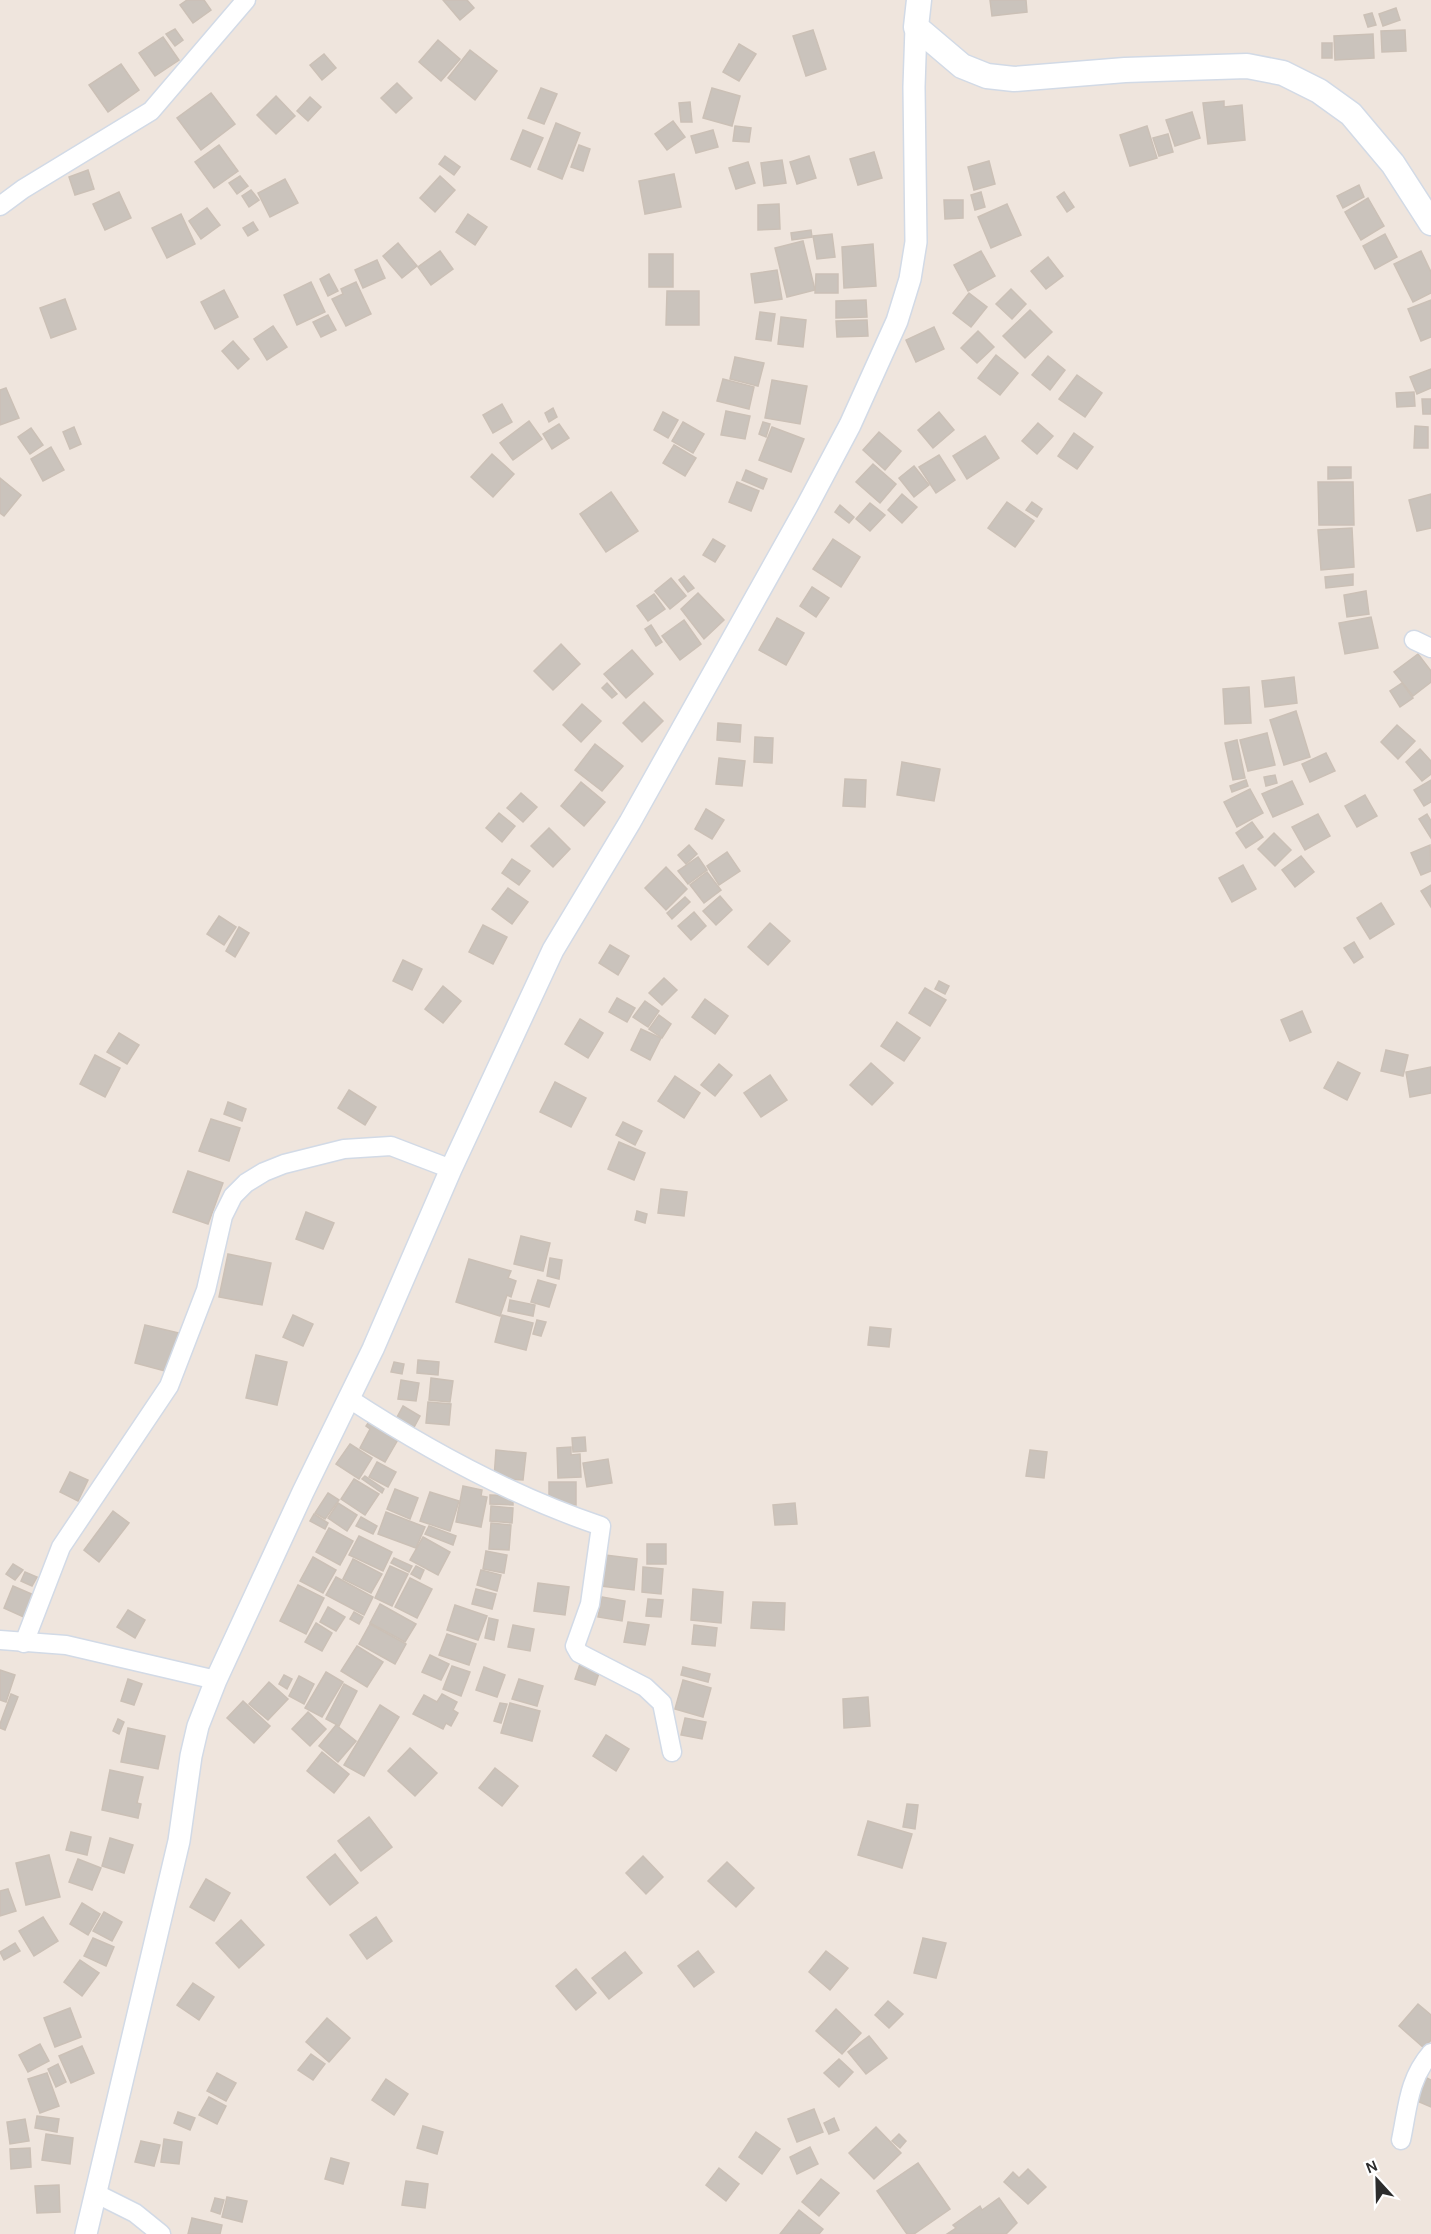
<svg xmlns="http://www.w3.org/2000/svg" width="1431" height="2234" viewBox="0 0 1431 2234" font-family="Karla,sans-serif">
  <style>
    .building { fill: #cac3bc; stroke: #cbc0b6; stroke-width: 1.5 }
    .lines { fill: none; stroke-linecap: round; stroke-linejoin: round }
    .minor-casing { stroke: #d2dae6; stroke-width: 21 }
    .tertiary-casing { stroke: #d2dae6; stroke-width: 24 }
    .secondary-casing { stroke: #d2dae6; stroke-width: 27 }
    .minor { stroke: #fff; stroke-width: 18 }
    .tertiary { stroke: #fff; stroke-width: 21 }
    .secondary { stroke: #fff; stroke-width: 24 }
  </style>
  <rect width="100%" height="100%" fill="#efe5dd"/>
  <!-- building -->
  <g class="building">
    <polygon points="187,0 204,0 211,10 193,23 180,5"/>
    <polygon points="443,0 467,0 474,8 460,20"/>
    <polygon points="990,0 1026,0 1027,12 992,16"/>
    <polygon points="1396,8 1400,20 1383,26 1379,14"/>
    <polygon points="1372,13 1376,25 1368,27 1364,15"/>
    <polygon points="175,29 183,40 175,46 166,34"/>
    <polygon points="813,30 826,69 806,76 793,36"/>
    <polygon points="1405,30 1406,51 1382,52 1381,31"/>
    <polygon points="1373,34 1374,58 1335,60 1334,36"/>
    <polygon points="163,37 179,60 155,76 139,53"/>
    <polygon points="438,40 460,59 441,81 419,62"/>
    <rect x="1322" y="43" width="10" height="15"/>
    <polygon points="739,44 756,54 739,81 723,72"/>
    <polygon points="470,50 497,71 475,100 448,78"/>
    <polygon points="324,54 336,68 322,80 310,65"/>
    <polygon points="121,64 139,90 108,112 89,85"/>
    <polygon points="397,83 412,98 396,113 381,98"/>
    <polygon points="541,88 557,94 544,124 528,118"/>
    <polygon points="712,88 740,96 732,126 703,118"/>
    <polygon points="211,93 235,124 201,150 177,118"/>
    <polygon points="276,96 295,116 276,134 257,115"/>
    <polygon points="310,97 321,107 308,121 297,111"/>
    <polygon points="1224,101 1224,107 1242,105 1245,140 1208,144 1203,103"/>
    <polygon points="690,102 692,122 681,122 679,103"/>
    <polygon points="1192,112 1200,138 1175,146 1166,120"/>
    <polygon points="673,121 685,137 667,150 655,134"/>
    <polygon points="556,123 580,133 562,179 538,169"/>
    <polygon points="735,126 751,128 749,142 733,141"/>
    <polygon points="1147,126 1157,158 1130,166 1120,135"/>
    <polygon points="523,130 543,138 530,167 511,159"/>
    <polygon points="713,130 718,147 696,153 691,136"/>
    <polygon points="1168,134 1173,152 1159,156 1153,138"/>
    <polygon points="219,145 238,171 214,188 195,162"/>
    <polygon points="579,145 590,149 583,171 571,167"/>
    <polygon points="874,152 882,178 858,185 850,159"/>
    <polygon points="445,156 460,167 454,175 439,164"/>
    <polygon points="809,156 816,178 797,184 790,162"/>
    <polygon points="782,160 786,183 764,186 761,163"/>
    <polygon points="989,161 995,184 974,190 968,167"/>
    <polygon points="748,162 755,183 736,189 729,168"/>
    <polygon points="88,170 94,189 75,195 69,177"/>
    <polygon points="674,174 681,207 645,214 639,181"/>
    <polygon points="240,176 248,186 237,194 229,183"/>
    <polygon points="440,176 455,190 435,212 420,198"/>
    <polygon points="285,179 298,203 270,217 258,193"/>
    <polygon points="1359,185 1364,197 1343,208 1337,196"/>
    <polygon points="251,190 259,200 249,207 242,196"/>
    <polygon points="119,192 131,218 105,230 93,204"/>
    <polygon points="981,192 985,207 975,210 971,195"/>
    <polygon points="1064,192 1074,207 1067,212 1057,197"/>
    <polygon points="1368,198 1384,226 1361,240 1345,212"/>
    <polygon points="944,200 963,200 963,218 945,219"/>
    <polygon points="779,204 780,229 758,230 758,205"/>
    <polygon points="1007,204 1021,235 991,248 978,217"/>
    <polygon points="207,208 220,225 201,239 189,221"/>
    <polygon points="181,214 195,244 167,258 152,228"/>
    <polygon points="468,214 487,227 475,245 456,232"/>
    <polygon points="253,222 258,230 248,236 243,228"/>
    <polygon points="811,230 812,237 792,240 791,233"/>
    <polygon points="832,234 835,257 817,259 813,236"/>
    <polygon points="1385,234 1397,257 1375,269 1363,246"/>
    <polygon points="803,241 815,290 787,297 775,248"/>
    <polygon points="398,243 417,266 402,278 383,256"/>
    <polygon points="873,244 876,286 844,288 842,247"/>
    <polygon points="440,251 453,269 431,285 418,267"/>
    <polygon points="981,251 995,276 968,291 954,265"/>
    <polygon points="1421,251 1431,272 1431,293 1413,302 1394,264"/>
    <rect x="649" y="254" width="24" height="33"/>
    <polygon points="1048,257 1063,276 1046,289 1031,271"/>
    <polygon points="377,260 385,278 363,288 355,270"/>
    <polygon points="777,270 782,299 755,303 751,274"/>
    <polygon points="329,274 338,291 328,296 320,279"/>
    <polygon points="816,274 838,274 838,293 815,293"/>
    <polygon points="311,282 325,312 297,325 284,295"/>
    <polygon points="356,282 371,314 346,326 332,299 343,294 341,289"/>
    <polygon points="1011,289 1026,304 1012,319 996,304"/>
    <polygon points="224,290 238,317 215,329 201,302"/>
    <polygon points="667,291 699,291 699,325 666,325"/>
    <polygon points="969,293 987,307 971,327 953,313"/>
    <polygon points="65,299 76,329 51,338 40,308"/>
    <polygon points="866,300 867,317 836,318 836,301"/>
    <polygon points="1431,300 1431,337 1421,341 1408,309"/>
    <polygon points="1030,310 1052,332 1025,358 1003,336"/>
    <polygon points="760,312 775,314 771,341 756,339"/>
    <polygon points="328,315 336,330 321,337 313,322"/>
    <polygon points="781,317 806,320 803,347 778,344"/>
    <polygon points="867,320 868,336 837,337 836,321"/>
    <polygon points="273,326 287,347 267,360 254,339"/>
    <polygon points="934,327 944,349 916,362 906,340"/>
    <polygon points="978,331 994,347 977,363 961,348"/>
    <polygon points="233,341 249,359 238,369 222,351"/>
    <polygon points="996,355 1018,373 1000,395 978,378"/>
    <polygon points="1048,356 1065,370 1050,390 1032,375"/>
    <polygon points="735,357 764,363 758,386 730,379"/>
    <polygon points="1431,369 1431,388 1417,394 1410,377"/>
    <polygon points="1077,375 1102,393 1085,417 1059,399"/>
    <polygon points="723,379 754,387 749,409 717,401"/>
    <polygon points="772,380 807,386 800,424 765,418"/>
    <polygon points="6,388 19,418 0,425 0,390"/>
    <polygon points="1414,392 1415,406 1397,407 1396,393"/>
    <polygon points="1422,399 1431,399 1431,414 1423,414"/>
    <polygon points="502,404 512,422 493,433 483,415"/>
    <polygon points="553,408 557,417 549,422 545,413"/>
    <polygon points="726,411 750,416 745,439 721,435"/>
    <polygon points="663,412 678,420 668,438 654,430"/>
    <polygon points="939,412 954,430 933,448 918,430"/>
    <polygon points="529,421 542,439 513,460 500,443"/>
    <polygon points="683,422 704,434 693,453 672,441"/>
    <polygon points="763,422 770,424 766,437 759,434"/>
    <polygon points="1038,423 1053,436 1037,454 1022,441"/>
    <polygon points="559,424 569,438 552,449 543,434"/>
    <polygon points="1415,426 1428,427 1428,448 1414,448"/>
    <polygon points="74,427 81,444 70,449 63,432"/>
    <polygon points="772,427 804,439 791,472 759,460"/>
    <polygon points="31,428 43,445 30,454 18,437"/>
    <polygon points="879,432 901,451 885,470 863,450"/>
    <polygon points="1074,433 1093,447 1077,469 1058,456"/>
    <polygon points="985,436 999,458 967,479 953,456"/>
    <polygon points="674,445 696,458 685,476 663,463"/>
    <polygon points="51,447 64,470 43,481 31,459"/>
    <polygon points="492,454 514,474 493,497 471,477"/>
    <polygon points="939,455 955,480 936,493 919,467"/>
    <polygon points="873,464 896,484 880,503 856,482"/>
    <polygon points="914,466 929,485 914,497 899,478"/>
    <polygon points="1328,467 1351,467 1351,478 1328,479"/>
    <polygon points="746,470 767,479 763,489 742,480"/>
    <polygon points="0,478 21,495 4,516 0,513"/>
    <polygon points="737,482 759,491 751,511 729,502"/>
    <polygon points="1318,482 1353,482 1354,525 1319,525"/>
    <polygon points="611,492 638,531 606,552 580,514"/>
    <polygon points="902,494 917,507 902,523 888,510"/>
    <polygon points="1431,494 1431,528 1417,531 1409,500"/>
    <polygon points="1007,502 1034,521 1015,547 988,528"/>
    <polygon points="1032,502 1042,509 1037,517 1026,510"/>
    <polygon points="870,503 885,515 870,531 856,519"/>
    <polygon points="840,505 854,517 849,523 835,512"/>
    <polygon points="1352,528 1354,567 1321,570 1318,530"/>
    <polygon points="713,539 725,546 715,562 703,555"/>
    <polygon points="833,539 860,557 841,587 813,569"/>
    <polygon points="1353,574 1353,585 1326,588 1325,577"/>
    <polygon points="684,576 694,588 688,592 679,580"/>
    <polygon points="671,578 686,596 670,609 655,591"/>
    <polygon points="812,587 829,598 816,617 800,606"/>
    <polygon points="1366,591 1369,614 1347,617 1344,595"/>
    <polygon points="698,593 724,620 704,639 681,609"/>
    <polygon points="654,594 665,609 648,621 637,606"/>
    <polygon points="1371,617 1378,648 1345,654 1339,623"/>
    <polygon points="777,618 804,633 786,665 759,650"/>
    <polygon points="684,620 701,644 680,660 662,636"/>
    <polygon points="651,625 662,642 656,646 645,629"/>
    <polygon points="561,644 580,664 553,690 534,671"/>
    <polygon points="632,650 653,674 626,698 604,674"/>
    <polygon points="1418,654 1431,671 1431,682 1413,696 1394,672"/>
    <polygon points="1294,677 1297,703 1265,707 1262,681"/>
    <polygon points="607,683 617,694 612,698 602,688"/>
    <polygon points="1402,683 1413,698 1400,707 1390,691"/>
    <polygon points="1249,687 1251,723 1225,724 1223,689"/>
    <polygon points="644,702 663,721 642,742 623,723"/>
    <polygon points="582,704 601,721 581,742 563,725"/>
    <polygon points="1296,711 1310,757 1284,765 1270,720"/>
    <polygon points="718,723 741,725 740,742 717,740"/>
    <polygon points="1397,725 1415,741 1398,759 1381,742"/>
    <polygon points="1267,733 1275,765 1248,771 1240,740"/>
    <polygon points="755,737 773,738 772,763 754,762"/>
    <polygon points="1237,740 1245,778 1233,780 1225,743"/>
    <polygon points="595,744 623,766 602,791 575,770"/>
    <polygon points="1420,749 1431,761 1431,774 1422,781 1406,762"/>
    <polygon points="1326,753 1335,771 1310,782 1302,764"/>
    <polygon points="719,758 745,761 742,786 716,784"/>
    <polygon points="902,762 940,769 934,801 897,795"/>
    <polygon points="1275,775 1277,783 1266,786 1264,777"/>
    <polygon points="845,779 866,780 865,807 843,806"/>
    <polygon points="1246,780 1248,786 1232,792 1230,786"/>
    <polygon points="1431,780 1431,802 1424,806 1414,790"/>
    <polygon points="1292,781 1303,804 1273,817 1262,794"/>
    <polygon points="581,782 605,802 584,826 561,806"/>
    <polygon points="1250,789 1263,813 1237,827 1224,802"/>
    <polygon points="521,793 537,807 523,822 507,808"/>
    <polygon points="1365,795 1377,816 1357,827 1345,806"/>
    <polygon points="706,809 724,820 712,839 695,829"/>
    <polygon points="499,813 515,826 502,842 486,828"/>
    <polygon points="1318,814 1330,836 1305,850 1292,827"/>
    <polygon points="1427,814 1431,821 1431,838 1419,819"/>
    <polygon points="1252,822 1263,837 1246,848 1236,833"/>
    <polygon points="549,828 570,849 553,867 531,846"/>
    <polygon points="1274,833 1291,850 1275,866 1258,849"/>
    <polygon points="689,845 697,854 686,864 678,855"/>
    <polygon points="1430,845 1431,871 1421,875 1411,853"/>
    <polygon points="727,852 740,871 719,885 707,866"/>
    <polygon points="1301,856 1314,872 1295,887 1282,870"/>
    <polygon points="698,857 707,870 688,884 678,871"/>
    <polygon points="512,859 530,871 519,885 502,873"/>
    <polygon points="1243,865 1256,889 1232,902 1219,878"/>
    <polygon points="666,867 687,889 666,910 645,888"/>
    <polygon points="707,872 721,890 704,903 690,885"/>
    <polygon points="1431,885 1431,907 1421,891"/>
    <polygon points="508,888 528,902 512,924 492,909"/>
    <polygon points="720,896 732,910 716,925 703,911"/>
    <polygon points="685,897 690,902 672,919 667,913"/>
    <polygon points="1381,903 1394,924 1370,939 1357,918"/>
    <polygon points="694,912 706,926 691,940 678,926"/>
    <polygon points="219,916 236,927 224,945 207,934"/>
    <polygon points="770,923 790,941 768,965 748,947"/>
    <polygon points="483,925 507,937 493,964 469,952"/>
    <polygon points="239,927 249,933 235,957 226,951"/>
    <polygon points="1354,942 1363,957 1354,963 1344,948"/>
    <polygon points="610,945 629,956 618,975 599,963"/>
    <polygon points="403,960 422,969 412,990 393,981"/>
    <polygon points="664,978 677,990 662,1005 649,993"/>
    <polygon points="939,981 949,986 945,994 935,989"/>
    <polygon points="443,986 461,1001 443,1023 425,1009"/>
    <polygon points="925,988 946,1000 930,1026 909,1013"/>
    <polygon points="617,998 635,1008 627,1022 609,1012"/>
    <polygon points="705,999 728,1016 715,1034 692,1017"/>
    <polygon points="645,1001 659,1011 648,1027 633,1017"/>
    <polygon points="1302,1011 1311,1032 1290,1041 1281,1020"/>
    <polygon points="659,1015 671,1024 662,1038 649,1029"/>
    <polygon points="580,1019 603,1033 588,1058 565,1044"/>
    <polygon points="897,1022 920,1038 904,1061 881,1046"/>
    <polygon points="641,1029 661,1038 650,1060 631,1050"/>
    <polygon points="119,1033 139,1045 127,1064 107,1052"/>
    <polygon points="1386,1050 1408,1055 1403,1076 1381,1071"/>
    <polygon points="95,1055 120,1068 105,1097 80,1084"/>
    <polygon points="1338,1062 1360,1073 1347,1100 1324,1088"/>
    <polygon points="871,1063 893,1083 872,1105 850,1085"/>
    <polygon points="719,1064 732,1075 715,1096 701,1085"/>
    <polygon points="1431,1067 1431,1093 1410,1097 1406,1072"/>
    <polygon points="770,1075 787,1100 761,1117 744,1093"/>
    <polygon points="675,1076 700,1093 684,1118 658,1101"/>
    <polygon points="555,1082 586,1098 571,1127 540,1112"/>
    <polygon points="349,1090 376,1107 365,1125 338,1108"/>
    <polygon points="228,1102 246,1109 242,1121 224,1114"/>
    <polygon points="211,1119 240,1128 229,1161 199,1151"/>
    <polygon points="623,1122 642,1131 635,1145 616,1135"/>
    <polygon points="619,1142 645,1153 634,1180 608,1169"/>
    <polygon points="188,1171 223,1183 208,1224 173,1212"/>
    <polygon points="661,1189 687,1192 684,1216 658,1213"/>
    <polygon points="637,1211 647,1214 645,1223 635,1220"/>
    <polygon points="306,1212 334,1223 323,1249 296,1239"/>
    <polygon points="521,1236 550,1243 543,1271 514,1264"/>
    <polygon points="228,1254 271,1263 262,1305 219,1297"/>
    <polygon points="550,1258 562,1260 559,1279 547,1276"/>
    <polygon points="469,1259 511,1271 508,1278 516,1281 511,1297 507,1295 500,1316 456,1302"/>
    <polygon points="538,1280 556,1285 549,1307 531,1302"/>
    <polygon points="510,1300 535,1305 533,1316 508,1311"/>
    <polygon points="293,1315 313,1324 303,1346 283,1337"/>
    <polygon points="502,1315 533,1323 526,1350 495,1342"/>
    <polygon points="537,1320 546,1322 541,1336 533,1334"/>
    <polygon points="145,1325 179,1333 169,1372 135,1363"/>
    <polygon points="870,1327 891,1329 889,1347 868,1345"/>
    <polygon points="256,1355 287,1362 277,1405 246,1398"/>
    <polygon points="418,1360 439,1362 438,1375 417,1373"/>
    <polygon points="394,1362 404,1364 402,1374 391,1372"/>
    <polygon points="431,1378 453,1381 450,1402 429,1400"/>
    <polygon points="401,1380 419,1383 416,1401 398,1399"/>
    <polygon points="428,1402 451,1404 449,1425 426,1423"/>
    <polygon points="403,1406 420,1416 412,1431 395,1421"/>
    <polygon points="371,1419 400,1436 385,1462 360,1448 370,1429 366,1426"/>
    <polygon points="585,1437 586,1451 573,1452 572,1438"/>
    <polygon points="350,1444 372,1458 359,1479 336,1464"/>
    <polygon points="571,1447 571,1455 580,1454 581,1477 558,1478 557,1448"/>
    <polygon points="496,1450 526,1453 523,1480 494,1478"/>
    <polygon points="1030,1450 1047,1452 1044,1478 1026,1476"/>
    <polygon points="608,1459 612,1483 587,1487 583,1463"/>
    <polygon points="377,1462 396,1472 388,1487 369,1477"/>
    <polygon points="70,1472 88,1480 78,1501 60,1492"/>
    <polygon points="365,1476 384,1489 382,1493 362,1479"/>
    <polygon points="354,1479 379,1494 365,1515 341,1499"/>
    <polygon points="549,1482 576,1482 576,1505 549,1504"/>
    <polygon points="463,1486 482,1490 481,1496 487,1497 481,1527 456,1522"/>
    <polygon points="395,1489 418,1498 410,1519 387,1509"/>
    <polygon points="430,1492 459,1501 450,1531 420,1521"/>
    <polygon points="328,1493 339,1500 325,1519 315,1513"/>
    <polygon points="490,1495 513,1496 513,1505 490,1504"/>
    <polygon points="338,1503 357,1515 347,1531 328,1518"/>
    <polygon points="795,1503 797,1524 775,1525 773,1505"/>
    <polygon points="491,1506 513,1508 512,1523 490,1521"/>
    <polygon points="113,1511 129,1523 99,1562 84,1550"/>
    <polygon points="386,1512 425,1527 416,1548 378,1534"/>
    <polygon points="314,1514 328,1523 325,1529 310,1521"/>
    <polygon points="361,1517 377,1526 373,1534 356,1526"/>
    <polygon points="491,1523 511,1525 509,1550 489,1549"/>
    <polygon points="429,1526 456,1536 453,1545 425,1534"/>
    <polygon points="329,1528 353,1541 340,1565 316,1552"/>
    <polygon points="359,1536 392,1552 383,1571 349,1555"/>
    <polygon points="423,1537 450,1552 438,1575 410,1560"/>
    <rect x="647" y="1544" width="19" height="20"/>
    <polygon points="486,1551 507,1555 504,1573 483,1569"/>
    <polygon points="605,1555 637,1559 634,1590 601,1586"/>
    <polygon points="313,1557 336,1570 323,1593 300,1581"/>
    <polygon points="394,1558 412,1566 409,1572 391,1563"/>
    <polygon points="353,1559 382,1574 371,1593 343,1579"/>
    <polygon points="13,1564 23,1570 15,1580 6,1574"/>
    <polygon points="390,1566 408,1574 392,1606 375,1598"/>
    <polygon points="416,1566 424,1570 420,1579 411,1574"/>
    <polygon points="643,1567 663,1569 661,1594 642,1592"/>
    <polygon points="481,1570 501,1575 497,1591 477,1585"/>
    <polygon points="25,1572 37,1577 32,1586 21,1581"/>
    <polygon points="336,1577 373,1597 364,1615 326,1595"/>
    <polygon points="410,1578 432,1589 417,1618 395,1607"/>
    <polygon points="538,1583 569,1587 565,1615 534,1611"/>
    <polygon points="298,1585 324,1598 306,1634 280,1621"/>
    <polygon points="13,1586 36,1596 26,1618 4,1608"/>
    <polygon points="476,1589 496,1594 492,1609 472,1604"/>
    <polygon points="693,1589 723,1592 721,1623 691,1620"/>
    <polygon points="602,1597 625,1601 622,1621 598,1617"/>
    <polygon points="648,1599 663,1600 661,1617 646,1616"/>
    <polygon points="753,1602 785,1603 784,1630 751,1628"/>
    <polygon points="380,1604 416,1624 405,1642 370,1623"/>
    <polygon points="455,1605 487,1616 478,1640 447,1630"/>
    <polygon points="328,1607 345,1617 336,1631 320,1622"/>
    <polygon points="128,1610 145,1620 135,1638 117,1627"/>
    <polygon points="354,1612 363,1617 359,1624 350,1619"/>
    <polygon points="489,1618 498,1620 494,1640 485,1638"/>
    <polygon points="628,1622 649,1625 645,1645 624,1642"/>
    <polygon points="316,1623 332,1633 322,1651 305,1642"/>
    <polygon points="370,1624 406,1644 395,1664 359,1644"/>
    <polygon points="513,1625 534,1629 530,1651 508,1647"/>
    <polygon points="694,1625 717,1628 715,1646 692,1644"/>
    <polygon points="447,1634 476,1644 469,1665 439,1655"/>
    <polygon points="357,1646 383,1662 367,1687 341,1671"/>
    <polygon points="430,1655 449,1664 441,1680 422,1672"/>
    <polygon points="581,1661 601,1667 595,1685 575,1679"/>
    <polygon points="452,1666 470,1672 461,1696 443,1689"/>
    <polygon points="484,1667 505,1675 497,1697 476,1690"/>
    <polygon points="683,1667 710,1674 708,1682 681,1675"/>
    <polygon points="0,1670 15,1675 6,1702 0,1700"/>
    <polygon points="326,1672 343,1682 322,1717 305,1708"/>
    <polygon points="284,1675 292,1679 287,1689 279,1684"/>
    <polygon points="299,1676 314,1684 304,1704 289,1696"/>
    <polygon points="128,1679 142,1684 134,1705 121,1701"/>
    <polygon points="519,1679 543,1686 537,1706 512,1699"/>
    <polygon points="683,1680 711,1688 703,1717 675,1709"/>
    <polygon points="269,1682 288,1699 268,1720 249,1704"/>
    <polygon points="344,1684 357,1691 339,1726 326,1719"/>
    <polygon points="11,1694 18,1697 5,1730 0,1728 0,1724"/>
    <polygon points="442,1694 457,1702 453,1710 458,1713 451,1726 446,1723 443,1729 413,1714 424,1695 437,1702"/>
    <polygon points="868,1697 870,1726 844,1728 843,1699"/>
    <polygon points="243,1701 270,1726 254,1743 227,1718"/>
    <polygon points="500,1703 507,1704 501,1723 494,1721"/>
    <polygon points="510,1703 540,1711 532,1741 501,1733"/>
    <polygon points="380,1705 399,1717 364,1776 344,1765"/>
    <polygon points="308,1712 326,1729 310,1746 292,1729"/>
    <polygon points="685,1718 706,1722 702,1739 681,1735"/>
    <polygon points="118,1719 124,1722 119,1734 113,1731"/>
    <polygon points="336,1725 356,1741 338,1762 319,1746"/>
    <polygon points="128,1728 165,1736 158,1769 121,1762"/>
    <polygon points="606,1735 629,1749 616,1771 593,1756"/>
    <polygon points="410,1748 437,1773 415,1796 388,1771"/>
    <polygon points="322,1752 349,1774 334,1793 307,1771"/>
    <polygon points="495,1768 518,1786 502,1806 479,1788"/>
    <polygon points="110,1770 143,1777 137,1803 141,1804 138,1818 102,1810"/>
    <polygon points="907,1804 918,1805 915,1829 903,1827"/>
    <polygon points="369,1817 392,1847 361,1871 338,1841"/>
    <polygon points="868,1821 912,1834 902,1868 858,1855"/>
    <polygon points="71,1832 91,1837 87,1855 66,1850"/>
    <polygon points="110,1838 133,1845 124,1873 102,1866"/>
    <polygon points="335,1854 358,1883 330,1905 307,1877"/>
    <polygon points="49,1855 60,1897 26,1905 16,1863"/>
    <polygon points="643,1856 663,1877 646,1894 626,1873"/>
    <polygon points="78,1859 101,1868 92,1890 69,1882"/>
    <polygon points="727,1862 754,1888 736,1907 708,1881"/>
    <polygon points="206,1879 230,1893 214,1921 190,1907"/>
    <polygon points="8,1889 16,1911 0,1916 0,1891"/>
    <polygon points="82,1903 100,1914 88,1935 70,1924"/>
    <polygon points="104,1912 122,1922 112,1941 93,1931"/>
    <polygon points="43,1917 58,1941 34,1956 19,1931"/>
    <polygon points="376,1917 392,1941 367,1959 350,1935"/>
    <polygon points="241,1920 264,1945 239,1968 216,1943"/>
    <polygon points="93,1938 114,1947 106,1966 84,1956"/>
    <polygon points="923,1938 946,1943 936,1978 914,1973"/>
    <polygon points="15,1943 20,1951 4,1960 0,1952"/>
    <polygon points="698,1951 714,1972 694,1987 678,1966"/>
    <polygon points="826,1951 848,1968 830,1990 809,1972"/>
    <polygon points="625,1952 642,1973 609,1999 592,1978"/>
    <polygon points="80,1960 99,1973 82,1996 64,1982"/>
    <polygon points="576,1969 596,1993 576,2010 556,1986"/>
    <polygon points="193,1983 214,1997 199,2020 177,2005"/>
    <polygon points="888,2001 903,2014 889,2028 875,2015"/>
    <polygon points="1418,2004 1431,2015 1431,2040 1424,2048 1399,2026"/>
    <polygon points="70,2008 81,2037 55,2047 44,2018"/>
    <polygon points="836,2009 861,2033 842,2054 816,2031"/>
    <polygon points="327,2018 350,2038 329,2062 306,2042"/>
    <polygon points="869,2036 887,2058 866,2074 848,2052"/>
    <polygon points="40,2044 49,2061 28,2072 19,2055"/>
    <polygon points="82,2046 94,2073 71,2083 59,2056"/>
    <polygon points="311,2054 325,2064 313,2080 298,2070"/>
    <polygon points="839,2059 853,2072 839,2087 824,2073"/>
    <polygon points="58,2064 66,2082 56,2087 48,2069"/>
    <polygon points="47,2073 59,2106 40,2113 28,2079"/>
    <polygon points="217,2073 236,2083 226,2101 207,2091"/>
    <polygon points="1425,2077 1431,2080 1431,2107 1415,2100"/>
    <polygon points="386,2079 408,2094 394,2115 372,2100"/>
    <polygon points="209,2097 226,2106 217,2124 199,2115"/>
    <polygon points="814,2109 823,2132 797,2142 788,2119"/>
    <polygon points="178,2112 195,2118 190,2130 174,2123"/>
    <polygon points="37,2116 59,2119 57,2132 35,2128"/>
    <polygon points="834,2118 839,2130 829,2134 824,2123"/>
    <polygon points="25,2119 29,2141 10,2144 7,2122"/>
    <polygon points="423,2126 443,2132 437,2154 417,2148"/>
    <polygon points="876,2127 901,2153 874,2179 849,2153"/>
    <polygon points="756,2132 780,2149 762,2174 739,2157"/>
    <polygon points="46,2134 73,2138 70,2164 42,2160"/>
    <polygon points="899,2134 906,2141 900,2148 892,2141"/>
    <polygon points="164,2139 182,2142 179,2164 161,2162"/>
    <polygon points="141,2141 160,2145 154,2166 135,2162"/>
    <polygon points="810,2147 818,2164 797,2174 790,2157"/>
    <polygon points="30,2148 31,2167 11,2169 10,2149"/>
    <polygon points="331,2158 349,2163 343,2184 325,2179"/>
    <polygon points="918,2163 950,2209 914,2234 907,2234 877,2191"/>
    <polygon points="719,2168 739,2184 726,2201 706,2185"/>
    <polygon points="1028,2169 1046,2187 1028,2204 1004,2182 1013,2172 1019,2178"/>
    <polygon points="821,2179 839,2193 819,2216 802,2202"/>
    <polygon points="406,2181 428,2184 425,2208 402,2205"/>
    <polygon points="59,2185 60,2212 37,2213 35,2186"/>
    <polygon points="227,2197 247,2201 242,2222 222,2217"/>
    <polygon points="215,2198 224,2200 220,2214 211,2211"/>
    <polygon points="999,2198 1017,2223 1006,2234 947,2234 956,2228 953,2225 980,2206 982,2210"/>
    <polygon points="799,2210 823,2229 819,2234 780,2234"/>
    <polygon points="192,2218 222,2225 220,2234 188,2234"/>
  </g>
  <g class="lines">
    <defs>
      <g id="minor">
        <polyline points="0,206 23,189 151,111 246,0"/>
        <polyline points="1414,640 1431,648"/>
        <path d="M 348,1398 C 426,1449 512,1496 601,1526 L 590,1604 L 575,1646 L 579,1653 L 645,1687 L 662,1703 L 672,1752"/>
        <polyline points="0,1640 66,1645 216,1680"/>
        <polyline points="24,1643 61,1547 169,1386 206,1290 223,1216 233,1196 246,1183 264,1172 284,1164 344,1149 391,1146 451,1169"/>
        <path d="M 1401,2140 C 1408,2107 1408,2080 1431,2053"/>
        <polyline points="95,2193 135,2213 161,2234"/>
      </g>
      <polyline id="tertiary" points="86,2234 179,1841 191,1756 198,1726 216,1680 303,1492 373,1349 451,1169 553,950 630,822 807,506 850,425 897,321 910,279 916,242 914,87 916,27"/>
      <polyline id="secondary" points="919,0 916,27 962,66 987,76 1014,79 1125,70 1247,66 1283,73 1319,91 1351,114 1393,164 1431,223"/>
    </defs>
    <!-- minor casing -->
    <use href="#minor" class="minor-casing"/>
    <!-- tertiary casing -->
    <use href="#tertiary" class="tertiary-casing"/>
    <!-- secondary casing -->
    <use href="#secondary" class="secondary-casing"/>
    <!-- minor -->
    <use href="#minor" class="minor"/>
    <!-- tertiary -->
    <use href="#tertiary" class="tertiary"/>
    <!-- secondary -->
    <use href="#secondary" class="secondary"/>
  </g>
  <!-- north arrow -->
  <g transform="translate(1377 2180) rotate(338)" stroke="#ffffff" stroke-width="4.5" paint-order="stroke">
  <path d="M0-4.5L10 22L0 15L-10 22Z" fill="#2c2c2c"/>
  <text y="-9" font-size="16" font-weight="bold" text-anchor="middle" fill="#2c2c2c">N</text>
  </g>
</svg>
